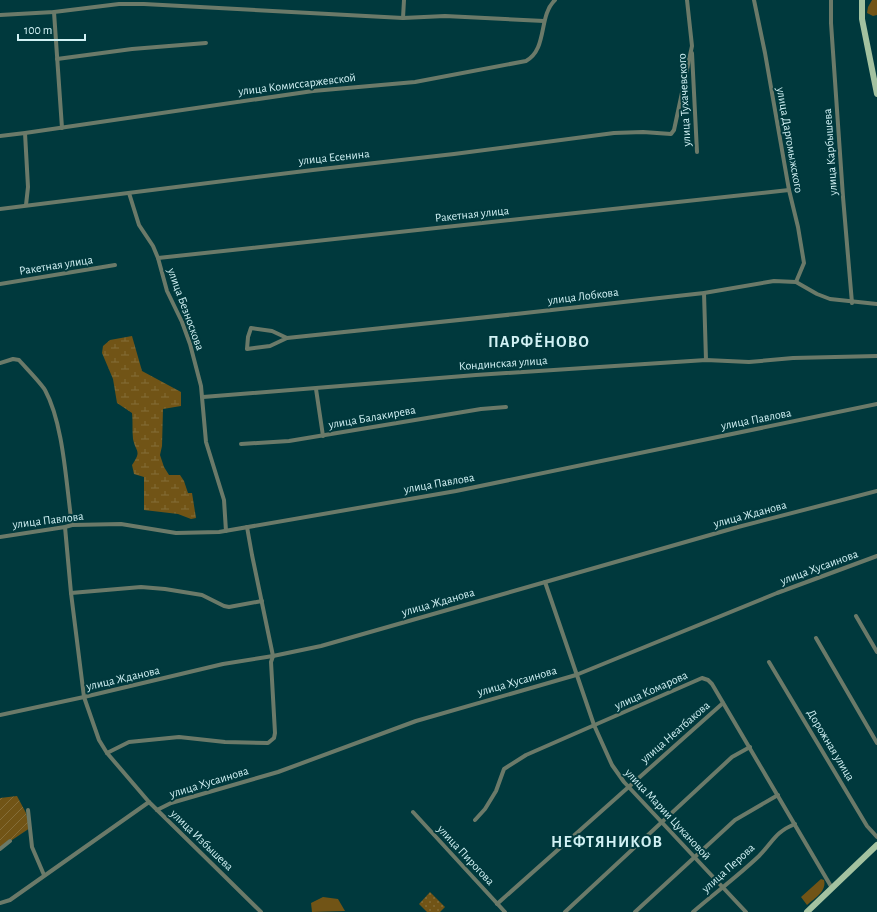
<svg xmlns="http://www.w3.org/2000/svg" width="877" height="912" viewBox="0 0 877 912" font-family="'Alegreya Sans',sans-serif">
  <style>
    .grass { fill: #715416 }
    .wetland { fill: url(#wetland-marsh) }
    .park { fill: url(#park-dots) }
    .garden { fill: url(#garden-furrows) }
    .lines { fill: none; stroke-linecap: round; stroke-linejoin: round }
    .street { stroke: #6b7a69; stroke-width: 4 }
    .primary { stroke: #a3c2a0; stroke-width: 6 }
    .labels { text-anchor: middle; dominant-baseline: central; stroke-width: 4; stroke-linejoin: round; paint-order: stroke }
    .street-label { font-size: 12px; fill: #d1f1f4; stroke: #00393d }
    .district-label { font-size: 16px; font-weight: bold; letter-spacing: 1px; fill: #d1f1f4; stroke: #00393d }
  </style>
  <defs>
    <pattern id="wetland-marsh" width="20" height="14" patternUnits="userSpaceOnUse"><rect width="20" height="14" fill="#715416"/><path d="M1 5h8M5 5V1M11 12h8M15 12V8" fill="none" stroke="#846d38"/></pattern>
    <pattern id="park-dots" width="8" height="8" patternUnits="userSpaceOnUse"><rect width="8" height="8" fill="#715416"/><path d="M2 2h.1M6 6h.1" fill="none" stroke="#846d38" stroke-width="1.8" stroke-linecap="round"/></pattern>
    <pattern id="garden-furrows" width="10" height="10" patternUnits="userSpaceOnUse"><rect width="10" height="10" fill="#715416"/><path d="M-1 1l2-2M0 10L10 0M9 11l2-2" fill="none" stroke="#846d38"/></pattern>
  </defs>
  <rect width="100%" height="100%" fill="#00393d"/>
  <!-- grass -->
  <g class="grass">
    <polygon points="872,0 877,0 877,15 873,16 867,13 868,7"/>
    <path d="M 821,879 L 824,880 C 827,891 815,898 807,905 L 801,897 Z"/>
    <polygon points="323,897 338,899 345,911 312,912 311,903"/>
  </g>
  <!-- wetland -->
  <path class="wetland" d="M 132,336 L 142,371 L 181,392 L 181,406 L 163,409 L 162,446 L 160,455 L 164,467 L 169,475 L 180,475 L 184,481 L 188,493 L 192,493 L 196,518 L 191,519 L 178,514 L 144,510 L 144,477 L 134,474 L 132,465 C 142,450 136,453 133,439 C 132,430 133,421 132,413 L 117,403 L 113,379 L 102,353 L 103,346 L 110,340 Z"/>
  <!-- park -->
  <polygon class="park" points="430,892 445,907 440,912 427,912 419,904"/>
  <!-- garden -->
  <polygon class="garden" points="17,796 26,813 30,828 0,848 0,798"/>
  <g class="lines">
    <!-- street -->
    <g class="street">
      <polyline points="754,0 765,53 789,190 798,227 804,263 796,282"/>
      <polyline points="831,0 831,23 843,197 852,303"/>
      <polyline points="54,12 62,128"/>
      <polyline points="0,15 54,12 119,4 144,4 403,18 445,16 544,21"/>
      <polyline points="403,18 404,0"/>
      <polyline points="692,53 697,152"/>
      <polyline points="57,59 132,49 206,43"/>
      <polyline points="25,133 28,187 26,205"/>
      <path d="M 0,136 L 25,133 L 313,91 L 415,82 L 526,61 C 548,49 538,16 555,0"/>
      <polyline points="129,193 139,225 153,246 158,258 167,291 182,322 190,344 201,386 206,442 224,500 226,531"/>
      <polyline points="0,209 313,170 454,154 614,133 643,132 671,134 674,130 692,46 687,0"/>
      <polyline points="158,258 789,190"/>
      <polyline points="0,284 115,265"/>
      <polyline points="704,293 706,360"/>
      <polyline points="287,338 272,331 251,328 248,337 247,349 270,346 287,338 516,314 704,293 774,281 796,282 817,294 830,299 877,304"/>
      <path d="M 0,363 L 13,359 L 19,360 C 26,368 40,382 45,390 C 64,425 66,485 72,525"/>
      <polyline points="316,389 323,436"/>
      <polyline points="203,397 476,375 706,360 749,362 793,358 877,356"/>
      <polyline points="241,444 289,441 481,409 506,407"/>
      <polyline points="65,527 71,593 84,697 99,740 107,753 149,802 261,912"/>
      <polyline points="0,537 65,527 72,525 121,524 176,533 219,532 456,491 877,404"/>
      <polyline points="545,582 594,725 612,765 624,782 746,912"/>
      <polyline points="71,593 141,587 165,589 202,595 224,606 229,607 262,601"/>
      <polyline points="856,616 877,652"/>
      <polyline points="816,638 877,743"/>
      <polyline points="769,662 867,826 877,837"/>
      <polyline points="0,715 84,697 223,664 273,656 321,646 738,527 877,491"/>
      <polyline points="107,753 129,742 179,737 225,742 268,743 274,738 275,733 271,662 273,656 252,555 247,527"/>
      <polyline points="28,810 32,847 44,875"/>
      <polyline points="157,810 171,803 278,772 416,721 576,675 777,593 877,556"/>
      <polyline points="413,812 505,912"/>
      <polyline points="475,820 485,809 496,791 504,769 526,755 702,678 708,680 712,684 832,888"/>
      <polyline points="0,849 10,841"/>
      <polyline points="0,903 10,900 149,802"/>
      <polyline points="497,904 723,703"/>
      <polyline points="565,912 732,757 750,747"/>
      <polyline points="635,912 735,820 778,795"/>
      <path d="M 693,912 C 715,893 738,876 759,856 C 773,842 775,832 795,824"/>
    </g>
    <!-- primary -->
    <g class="primary">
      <polyline points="862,0 862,19 877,94"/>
      <polyline points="807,912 877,845"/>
    </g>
  </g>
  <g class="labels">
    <!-- street labels -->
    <g class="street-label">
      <text transform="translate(297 84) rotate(-7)">улица Комиссаржевской</text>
      <text transform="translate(684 100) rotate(-93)">улица Тухачевского</text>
      <text transform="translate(790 140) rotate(80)">улица Даргомыжского</text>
      <text transform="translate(830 152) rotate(-94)">улица Карбышева</text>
      <text transform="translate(334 157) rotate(-6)">улица Есенина</text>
      <text transform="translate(472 214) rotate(-6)">Ракетная улица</text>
      <text transform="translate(56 265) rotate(-9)">Ракетная улица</text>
      <text transform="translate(583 296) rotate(-7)">улица Лобкова</text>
      <text transform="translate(186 309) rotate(70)">улица Безноскова</text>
      <text transform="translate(503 363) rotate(-4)">Кондинская улица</text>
      <text transform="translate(372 417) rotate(-10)">улица Балакирева</text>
      <text transform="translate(756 419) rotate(-11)">улица Павлова</text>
      <text transform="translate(439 483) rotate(-10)">улица Павлова</text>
      <text transform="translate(750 514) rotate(-15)">улица Жданова</text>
      <text transform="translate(48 520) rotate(-7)">улица Павлова</text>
      <text transform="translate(819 567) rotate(-20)">улица Хусаинова</text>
      <text transform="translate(438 602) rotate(-16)">улица Жданова</text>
      <text transform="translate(123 678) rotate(-13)">улица Жданова</text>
      <text transform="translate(517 681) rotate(-16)">улица Хусаинова</text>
      <text transform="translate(651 690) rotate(-24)">улица Комарова</text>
      <text transform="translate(675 732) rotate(-41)">улица Неатбакова</text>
      <text transform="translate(831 745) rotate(59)">Дорожная улица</text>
      <text transform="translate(209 782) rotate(-17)">улица Хусаинова</text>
      <text transform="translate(668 814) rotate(47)">улица Марии Цукановой</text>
      <text transform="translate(202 840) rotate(44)">улица Избышева</text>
      <text transform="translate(466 855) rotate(47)">улица Пирогова</text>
      <text transform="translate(728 868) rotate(-42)">улица Перова</text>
    </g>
    <!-- district labels -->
    <g class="district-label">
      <text x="539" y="342">ПАРФЁНОВО</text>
      <text x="607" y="842">НЕФТЯНИКОВ</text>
    </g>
  </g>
  <!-- scale -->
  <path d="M18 34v6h67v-6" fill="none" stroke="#d1f1f4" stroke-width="2"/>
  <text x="24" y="34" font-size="12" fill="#d1f1f4" stroke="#00393d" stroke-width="3" paint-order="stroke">100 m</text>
</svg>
